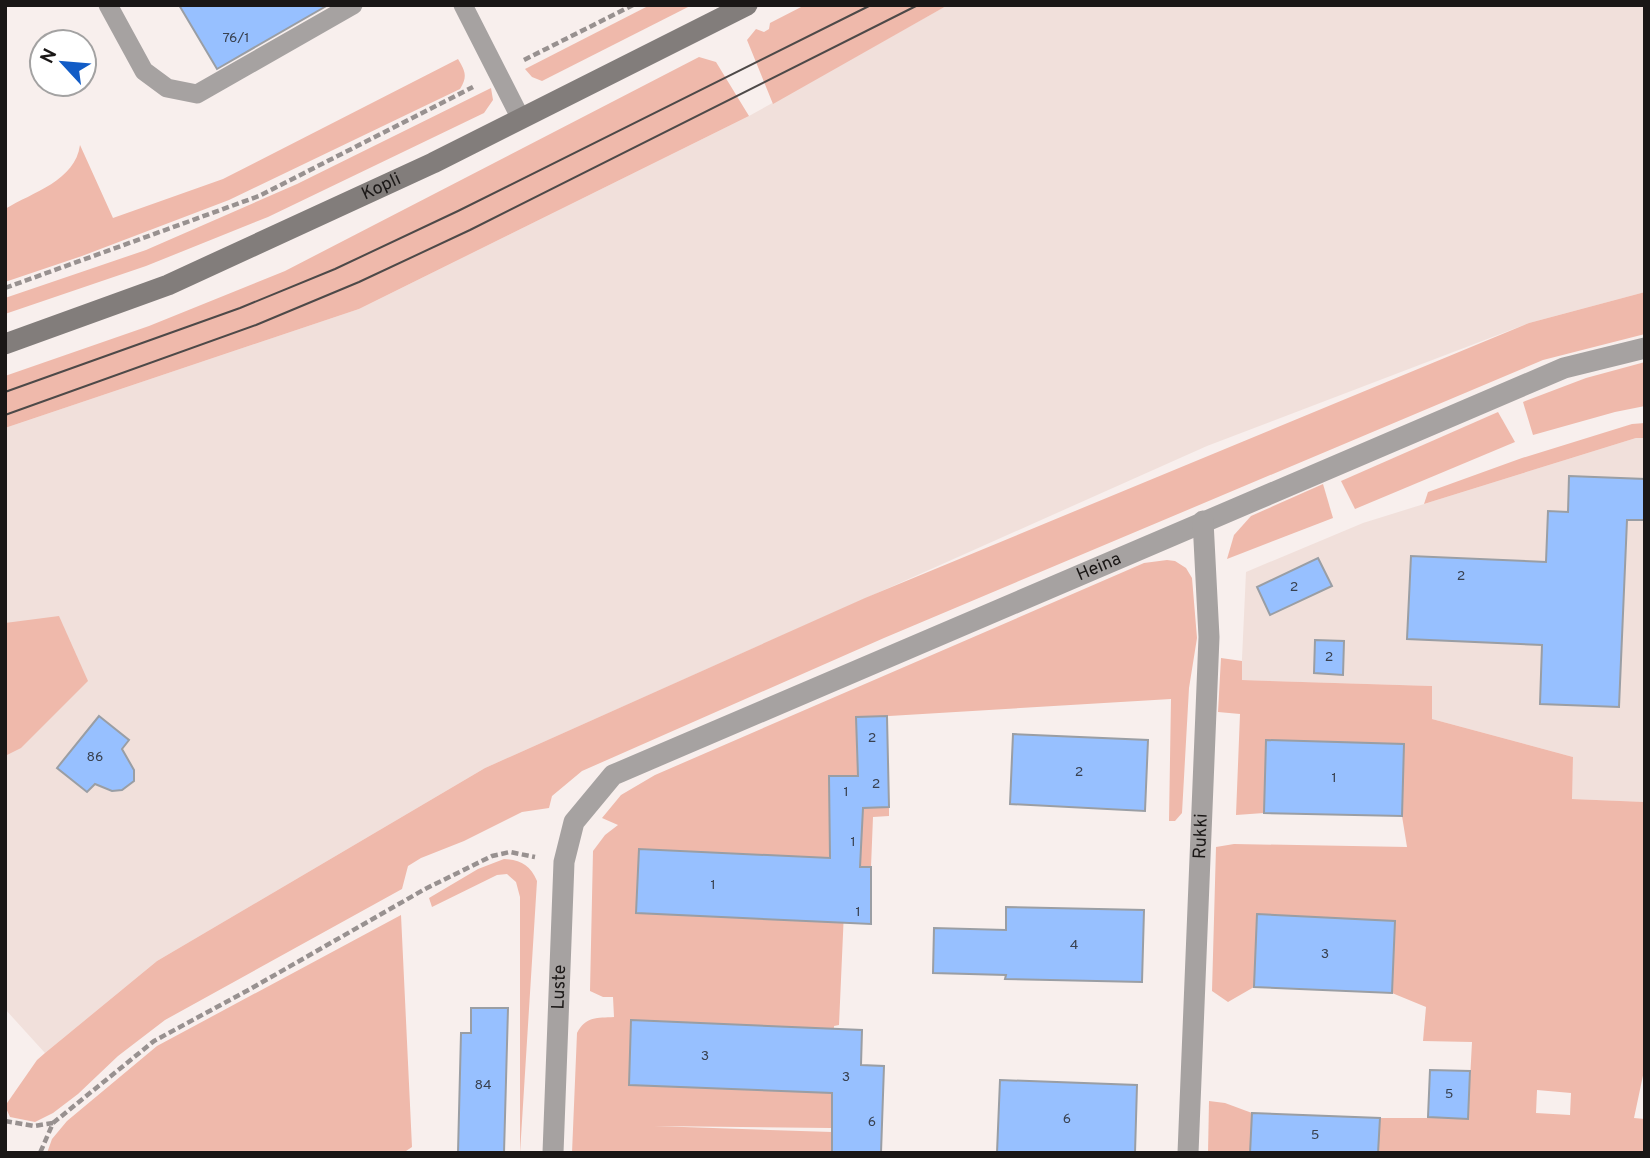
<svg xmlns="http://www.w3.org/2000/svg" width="1650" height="1158" viewBox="0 0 1650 1158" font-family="Overpass,sans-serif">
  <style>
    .built { fill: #f1e0db }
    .green { fill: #efb9ab; fill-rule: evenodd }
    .building { fill: #97c0ff; stroke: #9a9ea4; stroke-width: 2 }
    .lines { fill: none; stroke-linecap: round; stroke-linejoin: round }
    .path { stroke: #989190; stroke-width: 4.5; stroke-dasharray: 7 3.5; stroke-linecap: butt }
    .lane { stroke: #a6a2a1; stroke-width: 19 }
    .street { stroke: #a6a2a1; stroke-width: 21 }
    .secondary { stroke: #827d7b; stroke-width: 21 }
    .tram { stroke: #4d4948; stroke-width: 2 }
    .labels { text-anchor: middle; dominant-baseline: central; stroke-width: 7; stroke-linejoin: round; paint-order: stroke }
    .number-label { font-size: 14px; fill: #394150 }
    .street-label { font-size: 18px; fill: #1a1716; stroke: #fff }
  </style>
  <rect width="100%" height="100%" fill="#f8efed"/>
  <!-- built -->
  <g class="built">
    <polygon points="948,5 1645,5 1645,292 1529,323 1207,446 485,768 157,961 45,1053 5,1009 5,428 359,309 749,116"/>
    <polygon points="1636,438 1645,438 1645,802 1571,799 1573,757 1432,719 1432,686 1241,680 1246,572 1363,523"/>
  </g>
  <!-- green -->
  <g class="green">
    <polygon points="650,5 692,5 542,81 532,77 525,69"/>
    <polygon points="805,5 948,5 773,104 747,40 756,29 764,32 769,29 770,23"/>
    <polygon points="699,57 716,62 749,116 359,309 5,428 5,376 149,326 285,271"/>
    <path d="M 458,59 C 465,71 468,76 460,89 L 229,200 L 82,256 L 5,282 L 5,209 C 33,192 75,181 80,145 L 113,218 L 223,179 Z"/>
    <polygon points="491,88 493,100 484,113 268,217 146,266 5,314 5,298 146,250 297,184"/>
    <polygon points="1645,292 1645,334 1543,360 884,638 582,771 552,796 549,808 522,812 464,841 421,858 408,866 402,889 165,1020 118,1056 78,1094 53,1113 35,1122 10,1117 5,1106 37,1060 45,1053 157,961 485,768 865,598 1529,323"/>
    <polygon points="1645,362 1645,406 1615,412 1533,435 1523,402 1586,378"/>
    <polygon points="1498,412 1515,442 1355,509 1341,481"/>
    <polygon points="1645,423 1645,438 1636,438 1424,504 1428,492 1522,458 1632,424"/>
    <polygon points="1323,484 1333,518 1227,559 1234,535 1251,516"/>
    <path d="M 1167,560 L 1175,561 L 1186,568 L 1192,578 L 1197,638 L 1189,688 L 1182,813 L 1175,821 L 1169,821 L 1171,699 L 856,718 L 857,759 L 863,761 L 865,808 L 889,807 L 889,816 L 873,817 L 871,867 L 846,866 L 839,1025 L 834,1026 L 831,1128 L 654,1126 L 832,1132 L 832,1153 L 572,1153 L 577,1033 C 586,1016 597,1018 614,1017 L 613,997 L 603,997 L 590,991 L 593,851 L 605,835 L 618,825 L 602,818 L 621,795 L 655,775 L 1144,563 ZM 829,776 L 861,776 L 830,808 ZM 639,849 L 790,856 L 788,920 L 636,913 Z"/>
    <polygon points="59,616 88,681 21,748 5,756 5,623"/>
    <path d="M 1221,658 L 1242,661 L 1242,680 L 1432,686 L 1432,719 L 1573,757 L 1572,799 L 1645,802 L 1645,1066 L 1634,1118 L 1645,1119 L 1645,1153 L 1378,1153 L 1380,1118 L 1468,1118 L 1472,1042 L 1423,1041 L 1426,1007 L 1392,993 L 1395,921 L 1258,914 L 1254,987 L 1228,1002 L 1212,991 L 1216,847 L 1234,844 L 1407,847 L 1402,816 L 1404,744 L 1267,740 L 1264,813 L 1236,815 L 1240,714 L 1218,712 ZM 1537,1090 L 1571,1093 L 1570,1115 L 1536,1113 Z"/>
    <path d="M 504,859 C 521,860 530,865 537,881 L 520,1153 L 520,897 L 516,882 L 507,874 L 497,875 L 432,907 L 429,898 L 478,869 Z"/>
    <polygon points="401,915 412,1147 403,1153 343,1151 343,1153 47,1153 52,1139 67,1121 157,1046"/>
    <polygon points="1209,1101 1225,1103 1252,1113 1250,1153 1208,1153"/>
  </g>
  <!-- building -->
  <g class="building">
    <polygon points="179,5 328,5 217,69"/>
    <polygon points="1569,476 1645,479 1645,520 1627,520 1619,707 1540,704 1542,645 1407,639 1411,556 1546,562 1548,511 1568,512"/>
    <polygon points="1318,558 1332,586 1270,615 1257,587"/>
    <polygon points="1315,640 1344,641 1343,675 1314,673"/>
    <polygon points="99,716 129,740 122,749 134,770 134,781 122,790 112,791 95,784 87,792 57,768"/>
    <polygon points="887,716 889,807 863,808 860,867 871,867 871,924 636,913 639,849 830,858 829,776 858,776 856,717"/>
    <polygon points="1013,734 1148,740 1145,811 1010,804"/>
    <polygon points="1266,740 1404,744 1402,816 1264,813"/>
    <polygon points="1006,907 1144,910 1142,982 1005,979 1006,975 933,973 934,928 1006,930"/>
    <polygon points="1257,914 1395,921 1392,993 1254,987"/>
    <polygon points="471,1008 508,1008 504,1153 458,1153 461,1033 471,1033"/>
    <polygon points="631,1020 862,1030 861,1065 884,1066 881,1153 832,1153 832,1093 629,1085"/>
    <polygon points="1430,1070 1470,1071 1468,1119 1428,1117"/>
    <polygon points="1000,1080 1137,1085 1135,1153 997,1153"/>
    <polygon points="1252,1113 1380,1118 1378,1153 1250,1153"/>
  </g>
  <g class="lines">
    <!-- path -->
    <g class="path">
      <polyline points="524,60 633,5"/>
      <polyline points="5,288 259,196 473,87"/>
      <polyline points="5,1121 34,1126 53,1123 40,1153"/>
      <polyline points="53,1123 154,1041 252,988 425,889 492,856 510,852 535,857"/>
    </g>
    <!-- lane -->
    <g class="lane">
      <polyline points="108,5 144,71 167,88 197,94 353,5"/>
      <polyline points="463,5 521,119"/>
    </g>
    <!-- street -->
    <g class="street">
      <path id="s1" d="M 553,1153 L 564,862 L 574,822 L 613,775 L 1564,368 L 1645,348"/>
      <path id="s2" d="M 1188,1153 L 1209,637 L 1203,521"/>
    </g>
    <!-- secondary -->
    <path class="secondary" id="s3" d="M 5,344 L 168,285 L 433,163 L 747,5"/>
    <!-- tram -->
    <g class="tram">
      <polyline points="5,392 240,308 335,269 458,211 871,5"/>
      <polyline points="5,415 256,325 359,282 470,230 918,5"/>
    </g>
  </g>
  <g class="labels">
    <!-- number labels -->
    <g class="number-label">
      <text x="236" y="38">76/1</text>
      <text x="1461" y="576">2</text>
      <text x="1294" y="587">2</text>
      <text x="1329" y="657">2</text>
      <text x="872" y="738">2</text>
      <text x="95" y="757">86</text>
      <text x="1079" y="772">2</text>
      <text x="1334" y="778">1</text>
      <text x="876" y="784">2</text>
      <text x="846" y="792">1</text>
      <text x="853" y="842">1</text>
      <text x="713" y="885">1</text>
      <text x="858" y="912">1</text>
      <text x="1074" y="945">4</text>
      <text x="1325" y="954">3</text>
      <text x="705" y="1056">3</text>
      <text x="846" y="1077">3</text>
      <text x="483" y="1085">84</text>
      <text x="1449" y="1094">5</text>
      <text x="1067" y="1119">6</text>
      <text x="872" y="1122">6</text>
      <text x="1315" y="1135">5</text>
    </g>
    <!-- street labels -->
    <g class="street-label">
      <text stroke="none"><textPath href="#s3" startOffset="408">Kopli</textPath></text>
      <text stroke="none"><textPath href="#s1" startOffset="922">Heina</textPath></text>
      <text stroke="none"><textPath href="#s2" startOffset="317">Rukki</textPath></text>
      <text stroke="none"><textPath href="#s1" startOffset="166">Luste</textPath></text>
    </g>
  </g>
  <!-- border -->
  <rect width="1650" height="1158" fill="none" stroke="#1a1716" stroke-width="14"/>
  <!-- north arrow -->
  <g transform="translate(63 63) rotate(296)"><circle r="33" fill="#ffffff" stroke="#a3a2a2" stroke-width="2"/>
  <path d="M0-5L12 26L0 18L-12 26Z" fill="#125cc6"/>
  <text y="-10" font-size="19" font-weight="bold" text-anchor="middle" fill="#1a1716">N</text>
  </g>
</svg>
